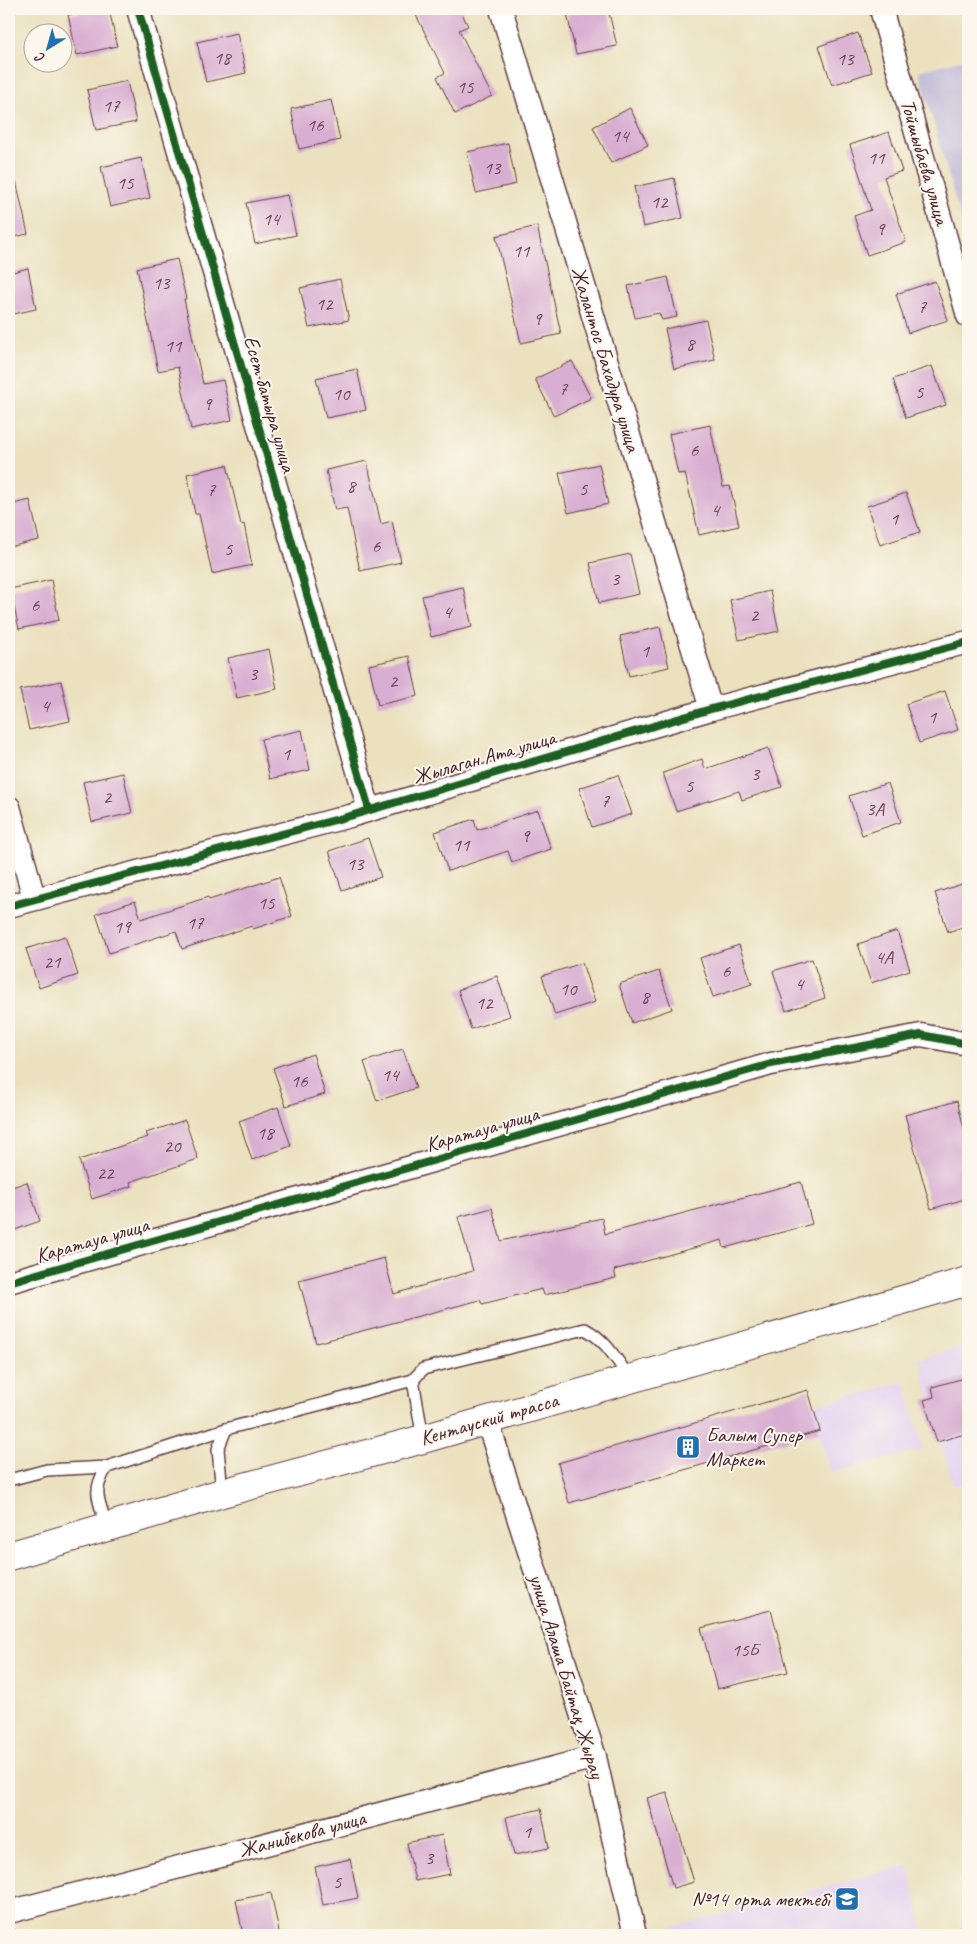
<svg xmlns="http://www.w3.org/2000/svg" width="977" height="1944" viewBox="0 0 977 1944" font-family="Caveat,sans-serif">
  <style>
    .built { fill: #e4d3f1 }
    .industrial { fill: #c6c0d9 }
    .building { fill: #d8aed2 }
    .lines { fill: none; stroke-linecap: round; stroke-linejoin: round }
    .lane-casing { stroke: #623c41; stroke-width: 14 }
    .street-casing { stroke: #623c41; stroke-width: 25 }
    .secondary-casing { stroke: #623c41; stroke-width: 30 }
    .lane { stroke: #fff; stroke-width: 11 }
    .street { stroke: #fff; stroke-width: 22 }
    .secondary { stroke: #fff; stroke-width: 28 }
    .cycleway-casing { stroke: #fbf7ec; stroke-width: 11 }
    .cycleway { stroke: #1b5e20; stroke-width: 8 }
    .labels { text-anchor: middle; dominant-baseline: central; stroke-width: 4; stroke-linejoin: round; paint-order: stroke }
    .number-label { font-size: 19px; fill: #6e4355 }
    .street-label { font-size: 21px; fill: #4a1f2b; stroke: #fbf7ec }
    .poi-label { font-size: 21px; fill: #4a1f2b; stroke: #fbf7ec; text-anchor: start }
  </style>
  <rect width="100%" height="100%" fill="#fbf7ec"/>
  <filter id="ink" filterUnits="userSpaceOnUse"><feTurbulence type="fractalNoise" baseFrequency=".02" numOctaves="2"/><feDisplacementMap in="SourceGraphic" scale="10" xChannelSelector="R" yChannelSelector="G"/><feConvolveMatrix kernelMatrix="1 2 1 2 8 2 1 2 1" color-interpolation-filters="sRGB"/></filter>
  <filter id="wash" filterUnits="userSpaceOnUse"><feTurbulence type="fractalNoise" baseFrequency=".0096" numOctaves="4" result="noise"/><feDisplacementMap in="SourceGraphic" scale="20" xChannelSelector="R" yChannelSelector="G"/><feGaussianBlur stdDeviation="1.12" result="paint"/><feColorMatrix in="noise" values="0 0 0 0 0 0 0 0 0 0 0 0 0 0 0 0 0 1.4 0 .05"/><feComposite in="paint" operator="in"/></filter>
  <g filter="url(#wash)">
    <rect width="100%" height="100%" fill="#ebe1bf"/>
    <!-- built -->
    <g class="built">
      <polygon points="968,1345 968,1482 953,1486 919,1359"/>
      <polygon points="905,1382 923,1449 831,1473 812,1406"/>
      <polygon points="908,1865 924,1935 651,1935 650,1933"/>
    </g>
    <!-- industrial -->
    <polygon class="industrial" points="968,58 968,229 964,230 919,71"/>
    <g id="blocks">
      <!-- building -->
      <g class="building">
        <polygon points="96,9 109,9 117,46 77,55 68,15"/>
        <polygon points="413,9 460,9 468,26 459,30 492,96 455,114 437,77 445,73"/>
        <polygon points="593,9 608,9 617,46 576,54 567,14"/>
        <polygon points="237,33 246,73 206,82 197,42"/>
        <polygon points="858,33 872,72 832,85 819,46"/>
        <polygon points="127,81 136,122 96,130 87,90"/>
        <polygon points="331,100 340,140 299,149 291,109"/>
        <polygon points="630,108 648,145 611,163 593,127"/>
        <polygon points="889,132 902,171 884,177 906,242 867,255 854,216 871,210 850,145"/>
        <polygon points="508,143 516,184 476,193 467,152"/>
        <polygon points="141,158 150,198 110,207 101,167"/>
        <polygon points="674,178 683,218 643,227 634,187"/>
        <polygon points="16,181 28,234 9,238 9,182"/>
        <polygon points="287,195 296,235 255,244 246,203"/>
        <polygon points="537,226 561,334 521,343 496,236"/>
        <polygon points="177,259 186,299 184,299 203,384 223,380 232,420 191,429 178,367 158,371 137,268"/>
        <polygon points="28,268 36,309 9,315 9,273"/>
        <polygon points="668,277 677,317 662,320 659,313 635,318 628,286"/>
        <polygon points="340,279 349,320 309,328 300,288"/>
        <polygon points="935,281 948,320 908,333 896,294"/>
        <polygon points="706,320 715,360 674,369 665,329"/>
        <polygon points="572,361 591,398 554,416 535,379"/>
        <polygon points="932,366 946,405 906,418 893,379"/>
        <polygon points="357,369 366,410 326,418 316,378"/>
        <polygon points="710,425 723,487 730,486 739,526 699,535 685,473 678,474 669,434"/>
        <polygon points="367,461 381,524 392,521 401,562 360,571 347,508 335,510 326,470"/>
        <polygon points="599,464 608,504 568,513 559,473"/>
        <polygon points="227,465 241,525 244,524 252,565 212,574 199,514 195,514 187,474"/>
        <polygon points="906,493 920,532 880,545 867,506"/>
        <polygon points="30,500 39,540 9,547 9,505"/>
        <polygon points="630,554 639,594 599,603 590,563"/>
        <polygon points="51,580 59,620 19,629 10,589"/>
        <polygon points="463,587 472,627 431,637 422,596"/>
        <polygon points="770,591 779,631 739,640 730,600"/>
        <polygon points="660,627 669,667 629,676 620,636"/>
        <polygon points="269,649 277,689 237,698 228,658"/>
        <polygon points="409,656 418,696 378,705 369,665"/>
        <polygon points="61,681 70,721 29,730 20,690"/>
        <polygon points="945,691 958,730 919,743 906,704"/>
        <polygon points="302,730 310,770 270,779 261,739"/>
        <polygon points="768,748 782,787 742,800 739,791 676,811 663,773 702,759 705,769"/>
        <polygon points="123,773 132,813 92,822 83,782"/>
        <polygon points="618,775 632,814 592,827 579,788"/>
        <polygon points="888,783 901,822 862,835 849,796"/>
        <polygon points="538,810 551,849 512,862 508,851 448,871 435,832 474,819 477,830"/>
        <polygon points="368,838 381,877 342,890 329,851"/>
        <polygon points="279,877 292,916 253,929 252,926 182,949 176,931 109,953 96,914 135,901 141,919 208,897 209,900"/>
        <polygon points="968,882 968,925 948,932 935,893"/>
        <polygon points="897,931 910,970 871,983 858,944"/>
        <polygon points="65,936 78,975 39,988 26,949"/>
        <polygon points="739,945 752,984 713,997 700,958"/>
        <polygon points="812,959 825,998 786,1011 773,971"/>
        <polygon points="582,963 595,1002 555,1015 542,976"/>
        <polygon points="659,971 672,1009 632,1023 619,984"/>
        <polygon points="497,976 510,1016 471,1029 458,990"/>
        <polygon points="403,1049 416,1088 377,1101 364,1062"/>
        <polygon points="313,1054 325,1094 286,1106 273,1068"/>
        <polygon points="957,1101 968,1143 968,1198 931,1209 905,1115"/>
        <polygon points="278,1107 291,1146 252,1160 239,1121"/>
        <polygon points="185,1120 198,1159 130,1182 132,1186 92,1199 79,1160 148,1137 146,1133"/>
        <polygon points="27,1182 40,1221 9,1232 9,1188"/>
        <polygon points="801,1182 812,1224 724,1248 722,1240 614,1270 616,1278 544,1295 542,1289 482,1304 480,1300 316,1343 299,1280 384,1258 394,1294 473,1271 458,1217 492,1208 501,1241 602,1218 605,1234"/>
        <polygon points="968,1377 968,1433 937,1442 924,1400 934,1397 932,1387"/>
        <polygon points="808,1390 820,1431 569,1503 558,1463"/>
        <polygon points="771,1610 788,1672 717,1689 701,1628"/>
        <polygon points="667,1792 694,1882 673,1888 647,1798"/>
        <polygon points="541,1809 549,1848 514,1855 506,1817"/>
        <polygon points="442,1835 450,1874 415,1881 407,1843"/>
        <polygon points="350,1859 358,1898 323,1905 315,1867"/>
        <polygon points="271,1893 279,1932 261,1935 243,1935 236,1900"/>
      </g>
    </g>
  </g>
  <g filter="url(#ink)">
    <use href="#blocks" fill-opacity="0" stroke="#623c41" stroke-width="1"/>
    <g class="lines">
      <defs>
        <g id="lane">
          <path d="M 423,1439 L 413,1380 L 423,1369 L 585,1329 C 606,1340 616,1359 629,1377"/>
          <polyline points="9,1480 47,1470 107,1467 226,1429 413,1380"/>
          <polyline points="222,1492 218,1449 226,1429"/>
          <path d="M 107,1527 C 99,1500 91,1492 107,1467"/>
        </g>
        <g id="street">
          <polyline points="138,9 369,809"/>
          <polyline points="501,9 711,709"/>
          <polyline points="881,9 968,316"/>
          <polyline points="9,807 34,898"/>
          <polyline points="9,906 350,816 711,709 968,642"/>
          <polyline points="9,1282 771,1064 921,1035 968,1044"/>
          <polyline points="487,1420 595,1757 635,1935"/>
          <polyline points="9,1912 595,1757"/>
        </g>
        <polyline id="secondary" points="9,1556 222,1493 423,1439 968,1281"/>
      </defs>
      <!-- lane casing -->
      <use href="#lane" class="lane-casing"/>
      <!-- street casing -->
      <use href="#street" class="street-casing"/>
      <!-- secondary casing -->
      <use href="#secondary" class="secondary-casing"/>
      <!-- lane -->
      <use href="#lane" class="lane"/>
      <!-- street -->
      <use href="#street" class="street"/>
      <!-- secondary -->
      <use href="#secondary" class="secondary"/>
      <defs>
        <g id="cycleway">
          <polyline points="138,9 369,809"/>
          <polyline points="9,906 350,816 711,709 968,642"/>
          <polyline points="9,1282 771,1064 921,1035 968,1044"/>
        </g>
      </defs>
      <!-- cycleway casing -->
      <use href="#cycleway" class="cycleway-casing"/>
      <!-- cycleway -->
      <use href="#cycleway" class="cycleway"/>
    </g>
  </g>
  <!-- icons -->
  <defs>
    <symbol id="building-square" viewBox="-11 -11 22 22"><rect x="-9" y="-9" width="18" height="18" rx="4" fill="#1f6fb2" stroke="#fbf7ec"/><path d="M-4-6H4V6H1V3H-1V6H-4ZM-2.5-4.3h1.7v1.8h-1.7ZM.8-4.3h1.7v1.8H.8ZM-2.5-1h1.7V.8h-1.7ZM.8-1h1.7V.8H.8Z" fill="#fff"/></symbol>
    <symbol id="school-square" viewBox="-11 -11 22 22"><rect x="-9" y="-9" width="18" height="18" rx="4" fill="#1f6fb2" stroke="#fbf7ec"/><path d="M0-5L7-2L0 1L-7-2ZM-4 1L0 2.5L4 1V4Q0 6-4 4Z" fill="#fff"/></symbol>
  </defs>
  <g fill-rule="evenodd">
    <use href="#building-square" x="674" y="1433" width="28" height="28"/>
    <use href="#school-square" x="833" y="1885" width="28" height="28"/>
  </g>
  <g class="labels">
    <!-- number labels -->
    <g class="number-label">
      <text x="222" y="58">18</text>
      <text x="845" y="59">13</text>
      <text x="465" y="87">15</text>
      <text x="111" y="106">17</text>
      <text x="315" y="125">16</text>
      <text x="620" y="136">14</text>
      <text x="876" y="158">11</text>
      <text x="492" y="168">13</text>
      <text x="125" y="183">15</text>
      <text x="659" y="202">12</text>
      <text x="271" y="219">14</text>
      <text x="880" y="229">9</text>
      <text x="521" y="251">11</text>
      <text x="161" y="283">13</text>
      <text x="324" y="304">12</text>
      <text x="922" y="307">7</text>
      <text x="537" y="319">9</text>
      <text x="690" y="344">8</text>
      <text x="173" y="346">11</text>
      <text x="563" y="389">7</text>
      <text x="919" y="392">5</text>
      <text x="341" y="394">10</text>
      <text x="207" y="404">9</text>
      <text x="694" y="450">6</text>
      <text x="351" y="486">8</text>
      <text x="583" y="489">5</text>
      <text x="211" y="490">7</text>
      <text x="715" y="510">4</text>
      <text x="894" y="519">1</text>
      <text x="376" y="546">6</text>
      <text x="228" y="549">5</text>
      <text x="615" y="579">3</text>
      <text x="35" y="605">6</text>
      <text x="447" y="612">4</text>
      <text x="754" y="615">2</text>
      <text x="645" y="651">1</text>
      <text x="253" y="674">3</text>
      <text x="393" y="681">2</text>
      <text x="45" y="706">4</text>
      <text x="932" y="717">1</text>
      <text x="286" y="754">1</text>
      <text x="755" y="774">3</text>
      <text x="689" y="786">5</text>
      <text x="107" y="797">2</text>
      <text x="605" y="801">7</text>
      <text x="875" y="809">3A</text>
      <text x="525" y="836">9</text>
      <text x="461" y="845">11</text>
      <text x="355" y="864">13</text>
      <text x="266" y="903">15</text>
      <text x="195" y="923">17</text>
      <text x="122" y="927">19</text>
      <text x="884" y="957">4A</text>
      <text x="52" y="962">21</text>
      <text x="726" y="971">6</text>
      <text x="799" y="984">4</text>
      <text x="568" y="989">10</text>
      <text x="645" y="997">8</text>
      <text x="484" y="1003">12</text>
      <text x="390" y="1075">14</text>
      <text x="299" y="1081">16</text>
      <text x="265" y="1133">18</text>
      <text x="172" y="1146">20</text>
      <text x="105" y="1173">22</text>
      <text x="745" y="1650">15Б</text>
      <text x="527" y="1832">1</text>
      <text x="429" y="1858">3</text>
      <text x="337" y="1882">5</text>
    </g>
    <!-- street labels -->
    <g class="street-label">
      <text transform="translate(925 162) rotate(74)">Тойшыбаева улица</text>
      <text transform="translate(606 359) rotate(73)">Жалантос Бахадура улица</text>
      <text transform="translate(270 404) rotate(74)">Есет батыра улица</text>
      <text transform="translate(484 757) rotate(-16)">Жылаган Ата улица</text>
      <text transform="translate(482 1129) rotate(-16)">Каратауа улица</text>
      <text transform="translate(92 1240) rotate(-16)">Каратауа улица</text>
      <text transform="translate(489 1419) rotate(-16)">Кентауский трасса</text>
      <text transform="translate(567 1676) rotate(73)">улица Алаша Байтақ Жырау</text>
      <text transform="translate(302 1834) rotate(-15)">Жанибекова улица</text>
    </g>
    <!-- poi labels -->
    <g class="poi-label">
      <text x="706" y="1435">Балым Супер<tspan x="706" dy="24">Маркет</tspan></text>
      <text x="830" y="1899" text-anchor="end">№14 орта мектебі</text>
    </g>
  </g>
  <!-- margin -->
  <rect width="977" height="1944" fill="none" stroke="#fbf7ec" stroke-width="30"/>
  <!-- north arrow -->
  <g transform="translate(48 48) rotate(217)"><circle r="24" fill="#fbf7ec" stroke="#b4a19f"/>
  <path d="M0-4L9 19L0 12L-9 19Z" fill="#1f6fb2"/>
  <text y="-8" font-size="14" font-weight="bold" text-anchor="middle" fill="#4a1f2b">С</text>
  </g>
</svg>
